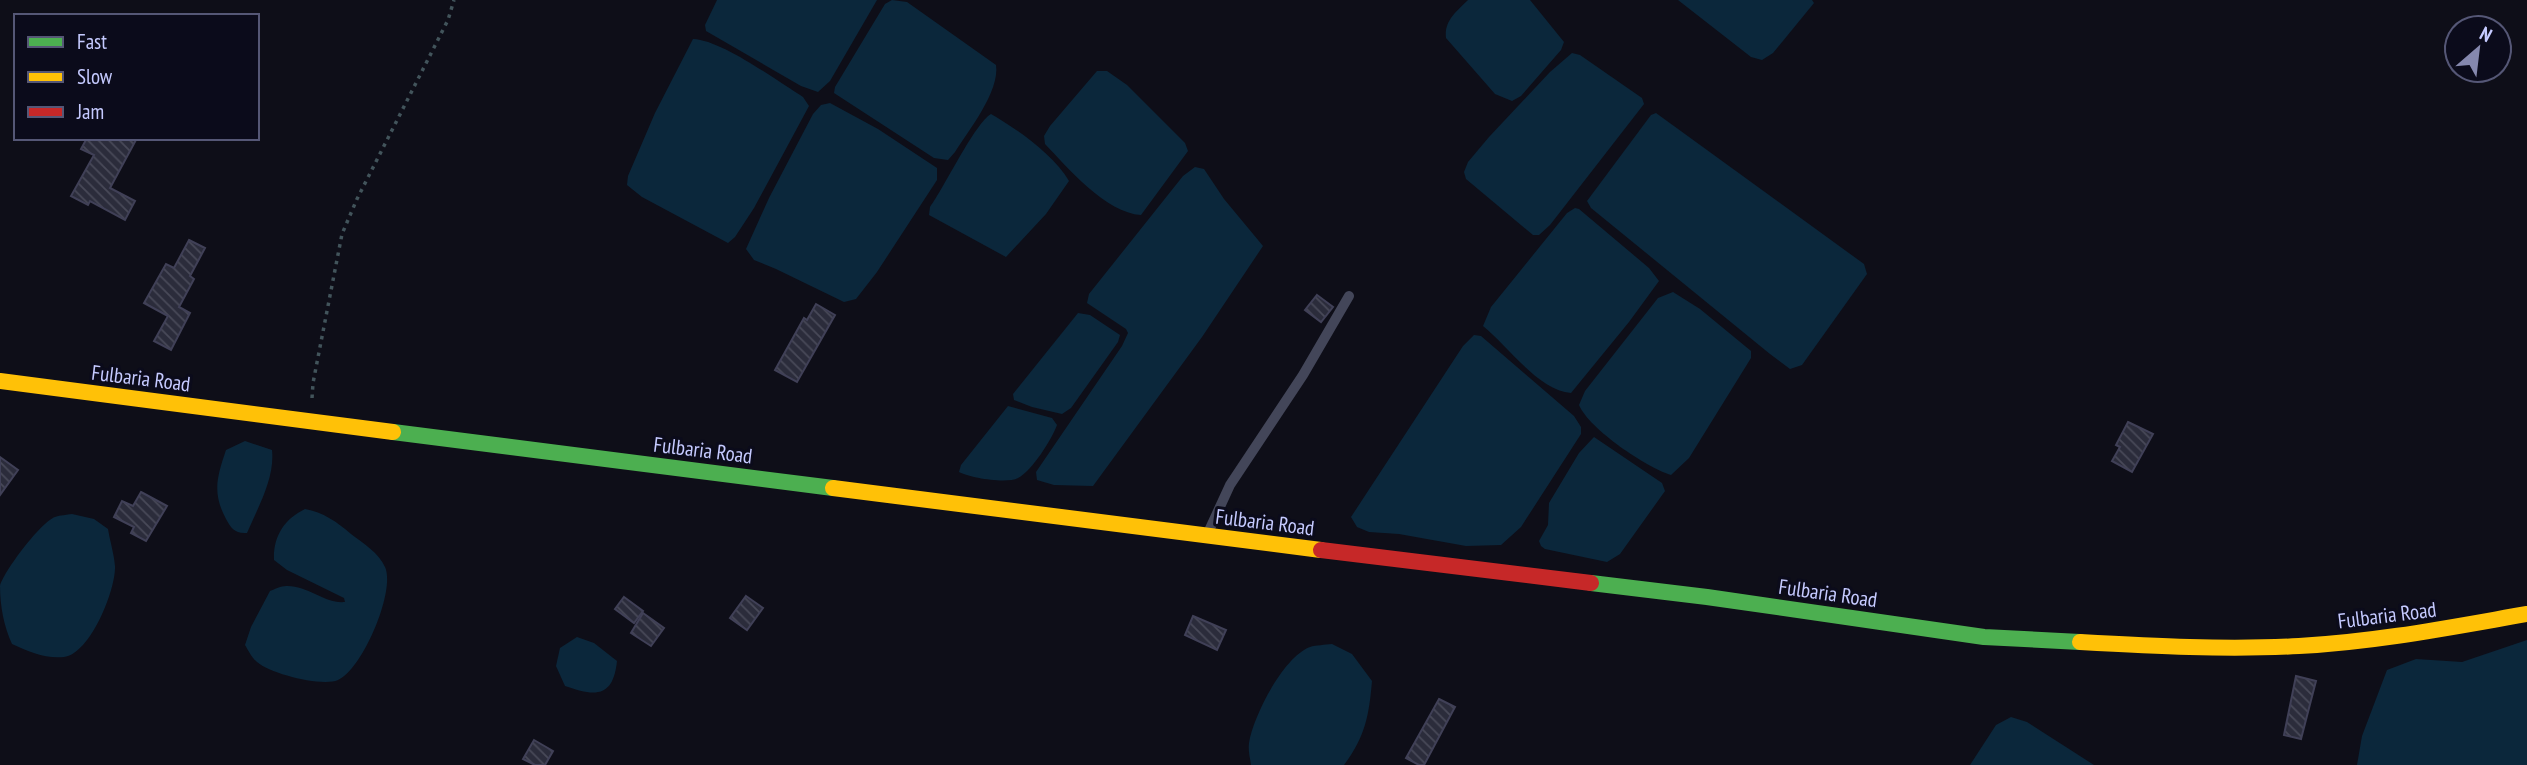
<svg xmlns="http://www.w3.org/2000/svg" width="2527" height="765" viewBox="0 0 2527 765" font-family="'PT Sans Narrow',sans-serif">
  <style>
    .water { fill: #0b273b }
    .building { fill: url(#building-back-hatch); stroke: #404057; stroke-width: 2 }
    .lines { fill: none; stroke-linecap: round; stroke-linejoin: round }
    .path { stroke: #42545b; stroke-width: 3.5; stroke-dasharray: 3.5 5; stroke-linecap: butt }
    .lane { stroke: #434659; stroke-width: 10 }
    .fast { stroke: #4caf50; stroke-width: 16 }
    .slow { stroke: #ffc107; stroke-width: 16 }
    .jam { stroke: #c62828; stroke-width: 16 }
    .labels { text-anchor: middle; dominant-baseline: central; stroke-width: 6; stroke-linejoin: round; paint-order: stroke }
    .street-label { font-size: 21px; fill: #c5caff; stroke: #0b0b1b }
  </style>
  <defs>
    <pattern id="building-back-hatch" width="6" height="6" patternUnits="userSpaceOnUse" patternTransform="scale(1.75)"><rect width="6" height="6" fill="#2b2c3b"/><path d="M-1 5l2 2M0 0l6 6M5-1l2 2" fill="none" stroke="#484958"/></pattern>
  </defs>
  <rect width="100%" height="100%" fill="#0e0e18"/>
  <!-- water -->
  <g class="water">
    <polygon points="717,0 877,0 830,81 818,92 801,86 706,31 705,25"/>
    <path d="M 892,0 L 907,2 L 996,65 C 1000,91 969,130 955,152 L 948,160 L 934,158 L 834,93 L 835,87 L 885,4 Z"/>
    <path d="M 1468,0 L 1530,0 L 1564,42 L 1561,50 L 1521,96 L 1512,101 L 1495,94 L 1446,38 C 1444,21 1456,12 1468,0 Z"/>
    <polygon points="1678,0 1812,0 1814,3 1773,53 1762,60 1751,57"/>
    <path d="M 693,39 C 722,40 777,81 803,97 L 809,106 L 754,208 L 735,237 L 728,243 L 642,197 L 627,185 L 628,176 L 655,113 Z"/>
    <polygon points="1572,53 1580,55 1642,98 1644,104 1550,225 1539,235 1533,235 1466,179 1464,172 1468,162 1489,137 1550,72"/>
    <path d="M 1097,71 L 1107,71 L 1127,85 L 1185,143 L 1188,151 L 1141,215 C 1106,213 1068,168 1045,144 L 1044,136 L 1050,126 Z"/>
    <polygon points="830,103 878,129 937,168 937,180 877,272 856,299 844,302 776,269 754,260 746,249 769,198 813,114 821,105"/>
    <polygon points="1656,113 1864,264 1867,274 1802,365 1790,369 1770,354 1591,208 1587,201 1651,115"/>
    <path d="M 991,114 C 1017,129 1054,155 1069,181 L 1046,214 L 1006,257 L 929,215 L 930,207 C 944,188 975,123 991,114 Z"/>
    <polygon points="1195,167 1204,169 1224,199 1263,246 1202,337 1093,486 1054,485 1037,480 1036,472 1122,346 1128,333 1126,329 1087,303 1089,294 1183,176"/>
    <path d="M 1575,208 L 1579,209 L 1649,268 L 1659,281 L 1629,322 L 1571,393 C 1538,390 1508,346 1483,326 L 1491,307 L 1567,213 Z"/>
    <path d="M 1673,292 L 1700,309 L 1751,351 L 1751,358 L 1689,458 L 1671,475 C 1647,468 1589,429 1579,405 L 1585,391 L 1658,298 Z"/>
    <polygon points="1078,313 1090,315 1120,335 1118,342 1071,408 1062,414 1032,407 1014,400 1013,394"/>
    <polygon points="1474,335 1481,336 1574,416 1581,427 1581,434 1521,527 1501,545 1466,546 1399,534 1369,532 1357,527 1351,517 1463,346"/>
    <path d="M 1008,406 L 1052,418 L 1057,425 C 1052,439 1032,471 1018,478 C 1007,484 970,478 959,472 L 961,465 Z"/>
    <polygon points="1594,437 1662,483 1665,491 1620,554 1607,562 1545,549 1541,546 1539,541 1548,525 1549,503 1579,453"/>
    <path d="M 245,441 L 272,450 C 275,478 258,507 247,533 C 235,534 231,528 226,519 C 212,493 217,477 226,450 Z"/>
    <path d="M 305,509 C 323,512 337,522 351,534 C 363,543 379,553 385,567 C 396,591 362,670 338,680 C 322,687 271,674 257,662 C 252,658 248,650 245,645 L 251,627 L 270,591 C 275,589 281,586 286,586 C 307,585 325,604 345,602 L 344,598 L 287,570 L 274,560 C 273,537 284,519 305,509 Z"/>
    <path d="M 72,514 L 94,519 L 108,529 C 110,541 114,554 115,566 C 116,590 90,654 64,657 C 46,659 29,652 12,644 C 4,627 0,606 0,586 C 4,571 41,522 55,517 C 60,515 67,515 72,514 Z"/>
    <path d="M 577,637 L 594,643 L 617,661 C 613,699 594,696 565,686 L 556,666 L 560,648 Z"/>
    <polygon points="2527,640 2527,765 2357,765 2362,736 2387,670 2416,659 2462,662"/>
    <path d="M 1332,644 L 1352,654 L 1372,681 C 1369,716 1365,737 1344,765 L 1251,765 C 1250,757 1248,751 1249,743 C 1253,717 1283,657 1310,647 C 1316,645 1325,645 1332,644 Z"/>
    <polygon points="2011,717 2027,722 2094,765 1970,765 1996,725"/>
  </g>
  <!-- building -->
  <g class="building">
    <polygon points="87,138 137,138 110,188 135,201 125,220 90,201 88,205 71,196 94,155 81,149"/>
    <polygon points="189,240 205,248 190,276 194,279 179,307 190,313 171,350 154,341 168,316 144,303 166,264 174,268"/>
    <polygon points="1317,295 1333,307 1321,322 1305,310"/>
    <polygon points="816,304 835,315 797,382 775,370 804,318 807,320"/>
    <polygon points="2128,422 2153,434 2132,472 2112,461 2120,447 2116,445"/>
    <polygon points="0,457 18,470 0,495"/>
    <polygon points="141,492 167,506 146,541 131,533 134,527 114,517 122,501 133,506"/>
    <polygon points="746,596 763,608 747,630 730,618"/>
    <polygon points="624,597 643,611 634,623 615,609"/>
    <polygon points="643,613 664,628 651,646 631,633"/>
    <polygon points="1193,616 1226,630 1217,650 1185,635"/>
    <polygon points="2296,676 2316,681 2301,739 2284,735"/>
    <polygon points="1439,699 1455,707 1424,765 1419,765 1406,758"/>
    <polygon points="534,740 553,751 545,765 535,765 523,759"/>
  </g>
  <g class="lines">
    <!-- path -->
    <polyline class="path" points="312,398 313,383 342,234 357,199 448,20 454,0"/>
    <!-- lane -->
    <polyline class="lane" points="1207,535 1230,485 1303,375 1349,296"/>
    <!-- fast -->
    <g class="fast">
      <polyline points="393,432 833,488"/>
      <polyline points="1591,583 1707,597 1984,637 2080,642"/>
    </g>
    <!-- slow -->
    <g class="slow">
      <polyline points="0,381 393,432"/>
      <polyline points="833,488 1321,550"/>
      <path d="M 2080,642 C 2152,646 2227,650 2299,646 C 2376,642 2452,627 2527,614"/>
    </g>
    <!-- jam -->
    <polyline class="jam" points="1321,550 1591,583"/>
  </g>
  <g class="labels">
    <!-- street labels -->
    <g class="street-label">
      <text transform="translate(141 378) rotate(7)">Fulbaria Road</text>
      <text transform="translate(703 450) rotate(7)">Fulbaria Road</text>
      <text transform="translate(1265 522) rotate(7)">Fulbaria Road</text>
      <text transform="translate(1828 593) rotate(8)">Fulbaria Road</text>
      <text transform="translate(2387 615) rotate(-7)">Fulbaria Road</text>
    </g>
  </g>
  <!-- legend -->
  <rect x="14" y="14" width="245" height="126" fill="#0b0b1b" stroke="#555776" stroke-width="2"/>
  <rect x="28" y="37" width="35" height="10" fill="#4caf50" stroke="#555776" stroke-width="2"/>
  <text x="77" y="49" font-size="21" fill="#c5caff">Fast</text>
  <rect x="28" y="72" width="35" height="10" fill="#ffc107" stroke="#555776" stroke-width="2"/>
  <text x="77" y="84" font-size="21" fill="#c5caff">Slow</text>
  <rect x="28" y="107" width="35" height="10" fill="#c62828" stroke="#555776" stroke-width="2"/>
  <text x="77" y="119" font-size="21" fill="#c5caff">Jam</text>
  <!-- north arrow -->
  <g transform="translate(2478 49) rotate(28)"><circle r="33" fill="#0b0b1b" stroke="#555776" stroke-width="2"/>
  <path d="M0-5L12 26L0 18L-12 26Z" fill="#8588ae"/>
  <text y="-10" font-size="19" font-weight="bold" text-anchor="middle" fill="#c5caff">N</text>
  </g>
</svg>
